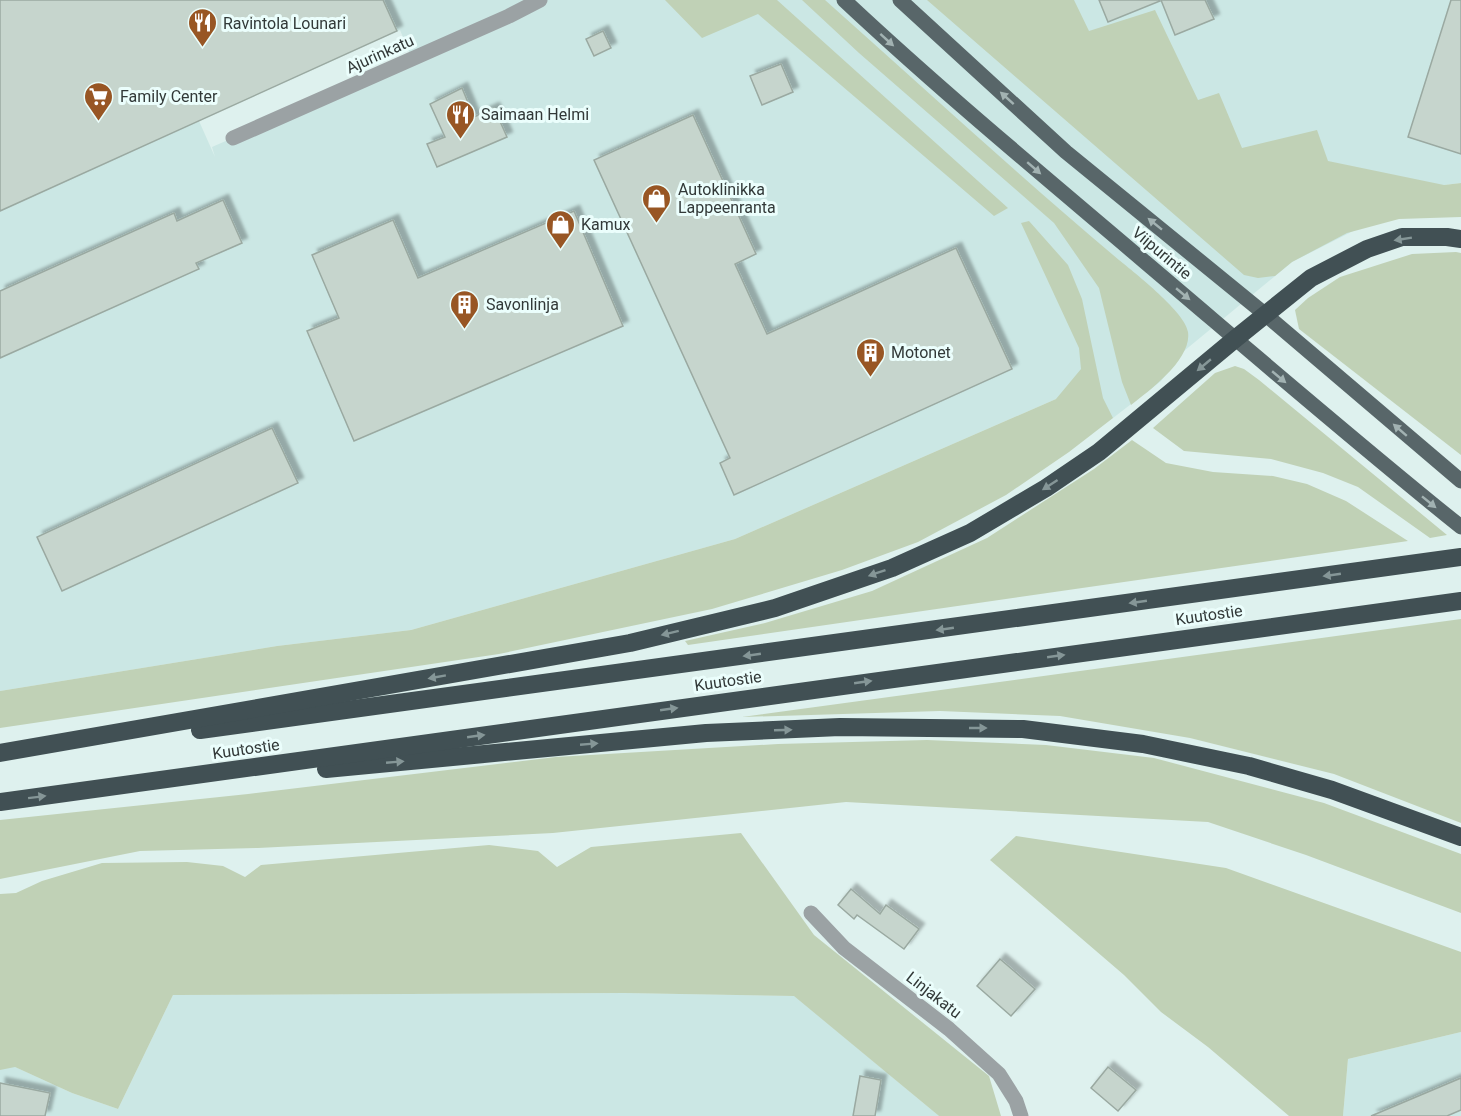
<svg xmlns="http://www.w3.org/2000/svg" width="1461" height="1116" viewBox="0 0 1461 1116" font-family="Roboto,sans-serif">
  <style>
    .built { fill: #cbe7e4; fill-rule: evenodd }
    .green { fill: #c0d1b6 }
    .building { fill: #c6d5cd; stroke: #9aa9a1; stroke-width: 1.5; filter: url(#shadow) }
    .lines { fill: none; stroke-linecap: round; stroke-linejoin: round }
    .street { stroke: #9ba2a4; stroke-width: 15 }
    .primary { stroke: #586669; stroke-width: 15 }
    .highway { stroke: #415054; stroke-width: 18 }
    .oneway { fill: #a2b2b2 }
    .oneway2 { fill: #859697 }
    .labels { text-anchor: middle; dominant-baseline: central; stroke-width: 6; stroke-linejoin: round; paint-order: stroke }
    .poi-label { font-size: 16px; fill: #323938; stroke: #ebfefc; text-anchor: start }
    .street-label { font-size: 16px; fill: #323938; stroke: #ebfefc }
  </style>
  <defs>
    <filter id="shadow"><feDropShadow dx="5.5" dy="-5.5" stdDeviation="1.5" flood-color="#0004"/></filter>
  </defs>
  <rect width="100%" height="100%" fill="#def1ee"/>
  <!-- built -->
  <g class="built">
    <path d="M 0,0 L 1461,0 L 1461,183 L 1444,185 L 1292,262 L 1184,351 L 1161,381 L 1113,418 L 1056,399 L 735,539 L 411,630 L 277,646 L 0,691 ZM 400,30 L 412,59 L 212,147 L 215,157 L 199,121 Z"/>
    <polygon points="624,993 795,996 939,1116 0,1116 0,1060 72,1093 118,1109 173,995"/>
    <polygon points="1461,1032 1461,1116 1343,1116 1348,1059"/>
  </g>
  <!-- green -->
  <g class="green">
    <polygon points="665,0 777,0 1008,208 994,216 758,14 702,38"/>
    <path d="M 802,0 L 825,0 C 923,87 1019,176 1119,260 C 1135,273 1186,313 1188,332 C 1192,359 1150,390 1131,405 L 1122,382 L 1099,288 L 1054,223 L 859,53 Z"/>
    <polygon points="927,0 1074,0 1089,31 1155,10 1198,100 1219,93 1242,148 1317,130 1328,161 1444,185 1461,183 1461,217 1399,219 1347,233 1292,262 1275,276 1258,278 1244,275"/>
    <polygon points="1029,221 1068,265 1082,299 1103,398 1113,418 1069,452 1006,495 918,542 842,570 712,609 499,654 0,728 0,691 277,646 411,630 735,539 1056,399 1081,369 1079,348 1021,223"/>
    <polygon points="1456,252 1461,253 1461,455 1299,329 1295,310 1308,298 1340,277 1412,254"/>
    <polygon points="1235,366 1244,369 1259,380 1447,535 1430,538 1358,487 1323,473 1271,459 1184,451 1153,428 1215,373"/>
    <polygon points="1132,440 1166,463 1213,472 1273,476 1307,484 1346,501 1408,541 688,645 685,641 765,623 872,591 987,538 1094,469"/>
    <polygon points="1461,619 1461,823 1334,774 1190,738 1060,716 940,711 742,717"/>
    <polygon points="927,740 1046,745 1154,758 1324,803 1461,854 1461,913 1306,855 1208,822 846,802 553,833 258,848 140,851 0,879 0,820 248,794 556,757 778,744"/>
    <polygon points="741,833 814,935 989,1076 1001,1116 939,1116 794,996 624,993 173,995 118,1109 72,1093 15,1067 0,1070 0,894 16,893 42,881 102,863 187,862 223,866 245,877 261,865 489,845 538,851 557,867 591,847"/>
    <polygon points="1016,836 1226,868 1461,952 1461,1032 1348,1059 1343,1116 1289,1116 1208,1047 1161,1012 1124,975 990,860"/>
  </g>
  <!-- building -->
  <g class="building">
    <polygon points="0,0 383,0 397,31 0,211"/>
    <polygon points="1099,0 1159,0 1160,1 1108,22"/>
    <polygon points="1161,0 1205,0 1214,19 1175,35"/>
    <polygon points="1451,0 1461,0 1461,154 1408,137"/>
    <polygon points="603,31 611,48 594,56 586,39"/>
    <polygon points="781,64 793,92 762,105 750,76"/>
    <polygon points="462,88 474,117 494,108 507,137 437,167 427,144 445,137 430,104"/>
    <polygon points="693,115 756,254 735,264 767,334 956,248 1012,369 734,495 720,463 730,458 594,160"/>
    <polygon points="223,200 242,243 196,263 199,269 0,358 0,291 174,213 177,221"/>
    <polygon points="574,211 623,326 354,441 307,331 339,318 312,255 393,220 418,278"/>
    <polygon points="272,428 298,483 62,591 37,537"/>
    <polygon points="851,889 880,914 886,905 919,929 904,949 857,915 854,919 838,905"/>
    <polygon points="1000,959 1035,989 1011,1016 977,986"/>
    <polygon points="1108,1067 1136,1090 1118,1111 1091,1088"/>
    <polygon points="860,1076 881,1080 875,1116 853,1116"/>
    <polygon points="1461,1078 1461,1110 1447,1116 1371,1116"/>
    <polygon points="0,1083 50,1093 45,1116 0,1116"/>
  </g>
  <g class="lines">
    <!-- street -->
    <g class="street">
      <polyline points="233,138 509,16 540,0"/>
      <polyline points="811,913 844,948 949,1029 999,1074 1016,1101 1021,1116"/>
    </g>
    <!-- primary -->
    <g class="primary">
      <path d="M 844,0 C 941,91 1044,176 1145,262 C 1250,351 1354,441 1461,527"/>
      <polyline points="900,0 1066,152 1266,315 1461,481"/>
    </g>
    <!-- highway -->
    <g class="highway">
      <polyline points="200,730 1461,557"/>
      <polyline points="0,753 630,643 775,608 892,568 970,533 1046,488 1099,452 1235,339 1311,278 1367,249 1402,237 1447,237 1461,239"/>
      <polyline points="326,769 706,733 840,727 1023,729 1143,744 1249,766 1332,790 1461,837"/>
      <polyline points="0,802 1461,601"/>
    </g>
  </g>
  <!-- one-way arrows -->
  <defs><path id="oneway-solid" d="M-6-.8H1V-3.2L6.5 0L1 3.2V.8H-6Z" transform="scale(1.5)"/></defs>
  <g class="oneway">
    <use href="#oneway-solid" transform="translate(887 40) rotate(42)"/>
    <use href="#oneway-solid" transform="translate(1007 98) rotate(-138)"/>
    <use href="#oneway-solid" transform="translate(1034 168) rotate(41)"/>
    <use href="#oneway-solid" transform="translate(1155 224) rotate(-141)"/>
    <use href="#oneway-solid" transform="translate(1183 294) rotate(40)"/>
    <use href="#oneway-solid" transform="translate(1279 377) rotate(40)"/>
    <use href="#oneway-solid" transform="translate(1400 430) rotate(-139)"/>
    <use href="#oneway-solid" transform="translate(1429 502) rotate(39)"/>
  </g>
  <g class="oneway2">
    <use href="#oneway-solid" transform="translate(1403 239) rotate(171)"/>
    <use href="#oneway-solid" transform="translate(1204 365) rotate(140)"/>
    <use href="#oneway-solid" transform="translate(1050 485) rotate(147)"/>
    <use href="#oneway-solid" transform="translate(877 573) rotate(161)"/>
    <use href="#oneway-solid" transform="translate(1332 575) rotate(172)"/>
    <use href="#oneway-solid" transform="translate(1138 602) rotate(172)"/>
    <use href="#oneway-solid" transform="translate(945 629) rotate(172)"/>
    <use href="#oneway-solid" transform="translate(670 633) rotate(166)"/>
    <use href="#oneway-solid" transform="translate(752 655) rotate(172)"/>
    <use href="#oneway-solid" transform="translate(1056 656) rotate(-8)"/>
    <use href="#oneway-solid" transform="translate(437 677) rotate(170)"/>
    <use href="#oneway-solid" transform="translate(863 682) rotate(-8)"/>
    <use href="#oneway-solid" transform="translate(669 709) rotate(-8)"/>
    <use href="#oneway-solid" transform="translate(978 728)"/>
    <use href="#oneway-solid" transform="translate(783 730) rotate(-2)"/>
    <use href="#oneway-solid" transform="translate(476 736) rotate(-8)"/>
    <use href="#oneway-solid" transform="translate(589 744) rotate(-5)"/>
    <use href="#oneway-solid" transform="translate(395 762) rotate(-5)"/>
    <use href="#oneway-solid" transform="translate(37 797) rotate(-7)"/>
  </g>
  <!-- icons -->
  <defs>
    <symbol id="restaurant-pin" viewBox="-11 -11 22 30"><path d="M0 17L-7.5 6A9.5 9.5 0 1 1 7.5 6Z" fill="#985624" stroke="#ebfefc"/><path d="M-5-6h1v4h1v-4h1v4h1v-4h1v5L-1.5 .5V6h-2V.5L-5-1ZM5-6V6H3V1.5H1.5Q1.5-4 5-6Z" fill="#fff"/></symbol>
    <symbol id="supermarket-pin" viewBox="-11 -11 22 30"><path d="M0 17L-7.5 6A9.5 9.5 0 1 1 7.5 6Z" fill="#985624" stroke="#ebfefc"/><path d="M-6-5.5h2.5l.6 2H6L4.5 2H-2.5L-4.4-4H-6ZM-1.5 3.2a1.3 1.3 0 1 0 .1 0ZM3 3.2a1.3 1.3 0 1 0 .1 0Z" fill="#fff"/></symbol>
    <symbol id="shop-pin" viewBox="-11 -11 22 30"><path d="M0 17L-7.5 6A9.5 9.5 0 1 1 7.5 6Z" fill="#985624" stroke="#ebfefc"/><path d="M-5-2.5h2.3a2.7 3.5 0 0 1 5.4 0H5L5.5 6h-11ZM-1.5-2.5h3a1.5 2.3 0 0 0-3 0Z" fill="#fff"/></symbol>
    <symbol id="building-pin" viewBox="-11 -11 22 30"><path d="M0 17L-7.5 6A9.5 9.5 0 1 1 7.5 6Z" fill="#985624" stroke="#ebfefc"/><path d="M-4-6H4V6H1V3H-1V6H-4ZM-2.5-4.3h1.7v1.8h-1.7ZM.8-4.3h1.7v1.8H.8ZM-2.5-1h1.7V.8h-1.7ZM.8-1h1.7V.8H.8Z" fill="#fff"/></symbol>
  </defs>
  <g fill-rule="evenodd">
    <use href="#restaurant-pin" x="186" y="6" width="33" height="45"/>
    <use href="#supermarket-pin" x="82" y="80" width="33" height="45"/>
    <use href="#restaurant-pin" x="444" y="98" width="33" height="45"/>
    <use href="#shop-pin" x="640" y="182" width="33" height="45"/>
    <use href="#shop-pin" x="544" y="208" width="33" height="45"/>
    <use href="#building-pin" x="448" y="288" width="33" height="45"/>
    <use href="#building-pin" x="854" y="336" width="33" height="45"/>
  </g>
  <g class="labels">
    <!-- poi labels -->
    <g class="poi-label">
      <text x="223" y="23">Ravintola Lounari</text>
      <text x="120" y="96">Family Center</text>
      <text x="481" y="114">Saimaan Helmi</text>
      <text x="678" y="189">Autoklinikka<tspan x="678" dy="18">Lappeenranta</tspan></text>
      <text x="581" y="224">Kamux</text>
      <text x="486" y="304">Savonlinja</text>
      <text x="891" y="352">Motonet</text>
    </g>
    <!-- street labels -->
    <g class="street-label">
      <text transform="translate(380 54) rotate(-24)">Ajurinkatu</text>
      <text transform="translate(1162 253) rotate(40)">Viipurintie</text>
      <text transform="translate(1209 615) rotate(-8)">Kuutostie</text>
      <text transform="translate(728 681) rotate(-8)">Kuutostie</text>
      <text transform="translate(246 749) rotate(-8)">Kuutostie</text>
      <text transform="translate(934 995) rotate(38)">Linjakatu</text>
    </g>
  </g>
</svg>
